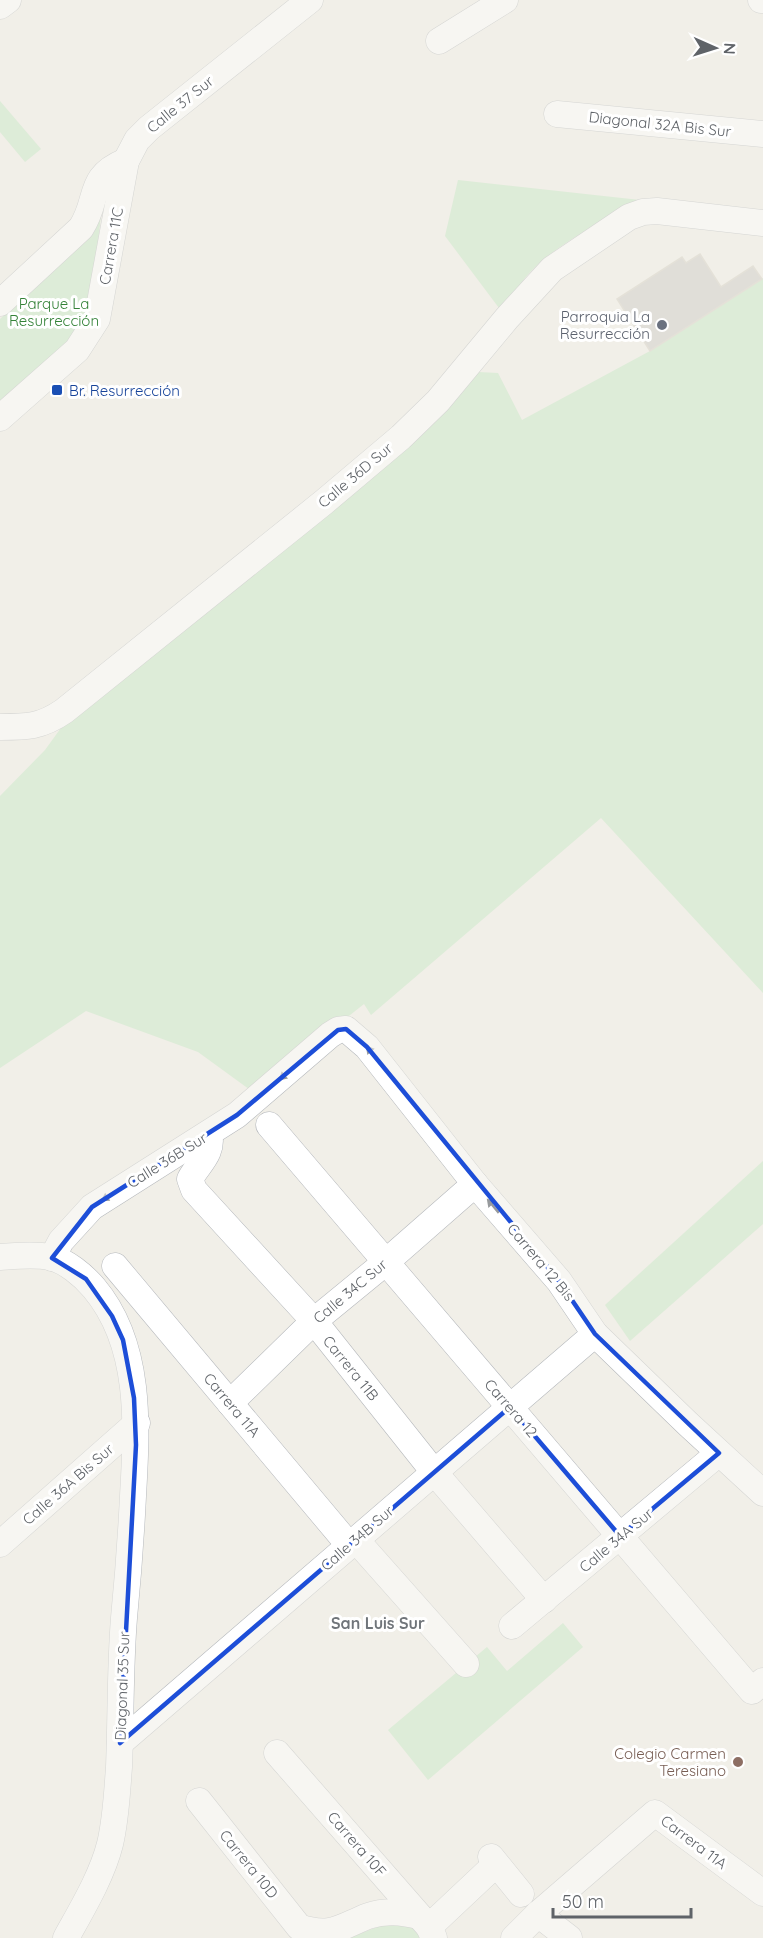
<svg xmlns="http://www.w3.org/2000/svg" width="763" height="1938" viewBox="0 0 763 1938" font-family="Quicksand,sans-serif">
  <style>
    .green { fill: #c5e8c5 }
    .building { fill: #cccac5; stroke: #d6d1c6; stroke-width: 1.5 }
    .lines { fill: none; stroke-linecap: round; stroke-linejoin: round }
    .minor-casing { stroke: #b5b8bc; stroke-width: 27 }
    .minor { stroke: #fff; stroke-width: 26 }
    .oneway { fill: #979a9d }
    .marked { fill: none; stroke: #1d4ed8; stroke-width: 4.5; stroke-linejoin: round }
    .worship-dot { fill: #6b7280; stroke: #fff; stroke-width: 2 }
    .transit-dot { fill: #1a4fb4; stroke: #fff; stroke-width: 2 }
    .education-dot { fill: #8d6e63; stroke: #fff; stroke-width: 2 }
    .labels { text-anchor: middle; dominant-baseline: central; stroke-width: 6; stroke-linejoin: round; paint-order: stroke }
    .street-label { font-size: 15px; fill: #5f6368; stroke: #fff }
    .park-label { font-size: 15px; fill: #348238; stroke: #fff }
    .worship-label { font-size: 15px; fill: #5b616d; stroke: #fff; text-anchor: end }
    .transit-label { font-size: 15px; fill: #164399; stroke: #fff; text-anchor: start }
    .education-label { font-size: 15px; fill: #785e54; stroke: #fff; text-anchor: end }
    .neighbourhood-label { font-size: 16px; font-weight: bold; fill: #70757a; stroke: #fff }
  </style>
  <rect width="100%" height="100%" fill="#f1efe8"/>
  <!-- green -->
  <g class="green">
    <polygon points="0,101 41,149 25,162 0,132"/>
    <path d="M 458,180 L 640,200 C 604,221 551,246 525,278 C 517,289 509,301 502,312 L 445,236 Z"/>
    <polygon points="101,215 92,299 80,331 0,401 0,319 86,239"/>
    <polygon points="763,278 763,993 601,818 371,1015 364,1004 253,1092 198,1052 86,1011 0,1068 0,796 45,750 66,721 478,372 498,373 522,420 650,351"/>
    <polygon points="763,1161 763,1224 630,1341 605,1305"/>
    <polygon points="563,1623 583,1647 428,1780 388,1730 487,1647 507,1671"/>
    <polygon points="390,1922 411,1926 425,1938 349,1938"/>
  </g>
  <!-- building -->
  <polygon class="building" points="700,254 721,287 753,266 762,279 650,351 617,299 682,257 686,263"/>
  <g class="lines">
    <defs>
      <g id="minor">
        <polyline points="761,0 763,0"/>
        <polyline points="0,6 8,0"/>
        <polyline points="439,41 505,0"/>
        <polyline points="557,114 763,134"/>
        <path d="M 0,303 L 81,228 C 100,199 86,177 126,161"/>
        <polyline points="0,418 77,350 97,319 126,161 137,140 149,128 310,0"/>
        <path d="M 0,727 C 27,727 41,727 64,711 L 324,502 L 401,437 L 438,401 L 507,318 L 552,269 L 629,217 L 643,212 L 657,211 L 763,223"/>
        <polyline points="269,1125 752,1691 763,1681"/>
        <path d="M 209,1134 C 214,1153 198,1164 190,1179 L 194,1190 L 314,1321 L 434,1472 L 544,1600"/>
        <path d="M 0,1257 C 16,1256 34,1254 50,1257 C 66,1261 83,1275 94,1288 C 142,1345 137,1426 133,1496 C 131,1537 128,1577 124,1618 C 120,1667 121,1717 119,1767 C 117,1793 116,1819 110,1844 C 102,1876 82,1909 66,1938"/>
        <polyline points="52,1258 61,1241 92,1207 237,1115 330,1035 338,1030 346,1029 367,1047 475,1184 559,1281 595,1334 688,1424 763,1493"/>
        <polyline points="115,1266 349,1545"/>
        <polyline points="230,1403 314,1321 386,1262 475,1184"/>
        <polyline points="356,1540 466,1664"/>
        <polyline points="0,1544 137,1423"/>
        <polyline points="512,1626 719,1453"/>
        <polyline points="120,1743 595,1334"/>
        <polyline points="277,1753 429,1927 434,1938"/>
        <path d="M 199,1801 L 299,1927 C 331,1938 340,1927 368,1916 C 386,1910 401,1912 419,1916"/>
        <polyline points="491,1857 521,1894"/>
        <polyline points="538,1914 569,1938"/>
        <polyline points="429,1927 496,1864"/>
        <polyline points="514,1938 538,1914 655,1813 763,1893"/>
      </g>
    </defs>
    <!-- minor casing -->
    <use href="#minor" class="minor-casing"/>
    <!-- minor -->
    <use href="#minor" class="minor"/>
  </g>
  <!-- one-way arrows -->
  <defs><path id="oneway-solid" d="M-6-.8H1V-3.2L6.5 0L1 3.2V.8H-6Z" transform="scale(1.5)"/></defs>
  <g class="oneway">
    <use href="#oneway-solid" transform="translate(372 1053) rotate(-130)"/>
    <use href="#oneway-solid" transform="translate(286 1074) rotate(139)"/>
    <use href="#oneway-solid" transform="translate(109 1196) rotate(148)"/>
    <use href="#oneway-solid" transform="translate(493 1206) rotate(-130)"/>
  </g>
  <!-- marked area -->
  <path d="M0 0H763V1938H0ZM 346,1029 L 367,1047 L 559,1281 L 595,1334 L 719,1453 L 620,1536 L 510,1407 L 120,1743 L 136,1445 L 134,1398 L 123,1340 L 112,1316 L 86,1279 L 52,1258 L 92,1207 L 237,1115 L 338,1030 Z" fill="#f1efe8" fill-opacity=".55" fill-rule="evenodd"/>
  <path class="marked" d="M 346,1029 L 367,1047 L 559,1281 L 595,1334 L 719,1453 L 620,1536 L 510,1407 L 120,1743 L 136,1445 L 134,1398 L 123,1340 L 112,1316 L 86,1279 L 52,1258 L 92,1207 L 237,1115 L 338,1030 Z"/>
  <!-- markers -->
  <circle class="worship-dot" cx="662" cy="325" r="6"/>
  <rect class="transit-dot" x="51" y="384" width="12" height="12" rx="3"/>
  <circle class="education-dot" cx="738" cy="1762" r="6"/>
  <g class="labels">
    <!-- street labels -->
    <g class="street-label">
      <text transform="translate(180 104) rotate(-39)">Calle 37 Sur</text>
      <text transform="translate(660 124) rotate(6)">Diagonal 32A Bis Sur</text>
      <text transform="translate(111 246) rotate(-80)">Carrera 11C</text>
      <text transform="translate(355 475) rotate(-40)">Calle 36D Sur</text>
      <text transform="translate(167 1160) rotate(-32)">Calle 36B Sur</text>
      <text transform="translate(541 1262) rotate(50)">Carrera 12 Bis</text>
      <text transform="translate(350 1291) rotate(-40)">Calle 34C Sur</text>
      <text transform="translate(351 1368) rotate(51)">Carrera 11B</text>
      <text transform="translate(232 1405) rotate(50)">Carrera 11A</text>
      <text transform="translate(511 1408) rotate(49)">Carrera 12</text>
      <text transform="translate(68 1484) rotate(-41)">Calle 36A Bis Sur</text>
      <text transform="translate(357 1538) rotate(-41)">Calle 34B Sur</text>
      <text transform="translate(616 1540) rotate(-40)">Calle 34A Sur</text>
      <text transform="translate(122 1686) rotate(-88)">Diagonal 35 Sur</text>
      <text transform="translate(694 1842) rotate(37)">Carrera 11A</text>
      <text transform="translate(357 1844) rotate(49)">Carrera 10F</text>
      <text transform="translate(249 1864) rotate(51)">Carrera 10D</text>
    </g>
    <!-- park labels -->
    <g class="park-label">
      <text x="54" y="303">Parque La<tspan x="54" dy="17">Resurrección</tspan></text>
    </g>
    <!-- worship labels -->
    <g class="worship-label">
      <text x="650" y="316">Parroquia La<tspan x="650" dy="17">Resurrección</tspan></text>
    </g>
    <!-- transit labels -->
    <g class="transit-label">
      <text x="69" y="390">Br. Resurrección</text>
    </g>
    <!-- education labels -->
    <g class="education-label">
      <text x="726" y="1753">Colegio Carmen<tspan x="726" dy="17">Teresiano</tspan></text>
    </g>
    <!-- neighbourhood labels -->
    <g class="neighbourhood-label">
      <text x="378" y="1623">San Luis Sur</text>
    </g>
  </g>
  <!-- north arrow -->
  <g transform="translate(715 48) rotate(93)" stroke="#ffffff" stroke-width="4.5" paint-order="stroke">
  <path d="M0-4.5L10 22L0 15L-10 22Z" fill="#5f6368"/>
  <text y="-9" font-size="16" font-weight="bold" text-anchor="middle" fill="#5f6368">N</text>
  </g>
  <!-- scale -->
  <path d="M553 1908v9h138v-9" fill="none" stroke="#5f6368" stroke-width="3"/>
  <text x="562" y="1908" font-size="18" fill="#5f6368" stroke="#ffffff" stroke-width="4.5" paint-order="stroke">50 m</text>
</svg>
